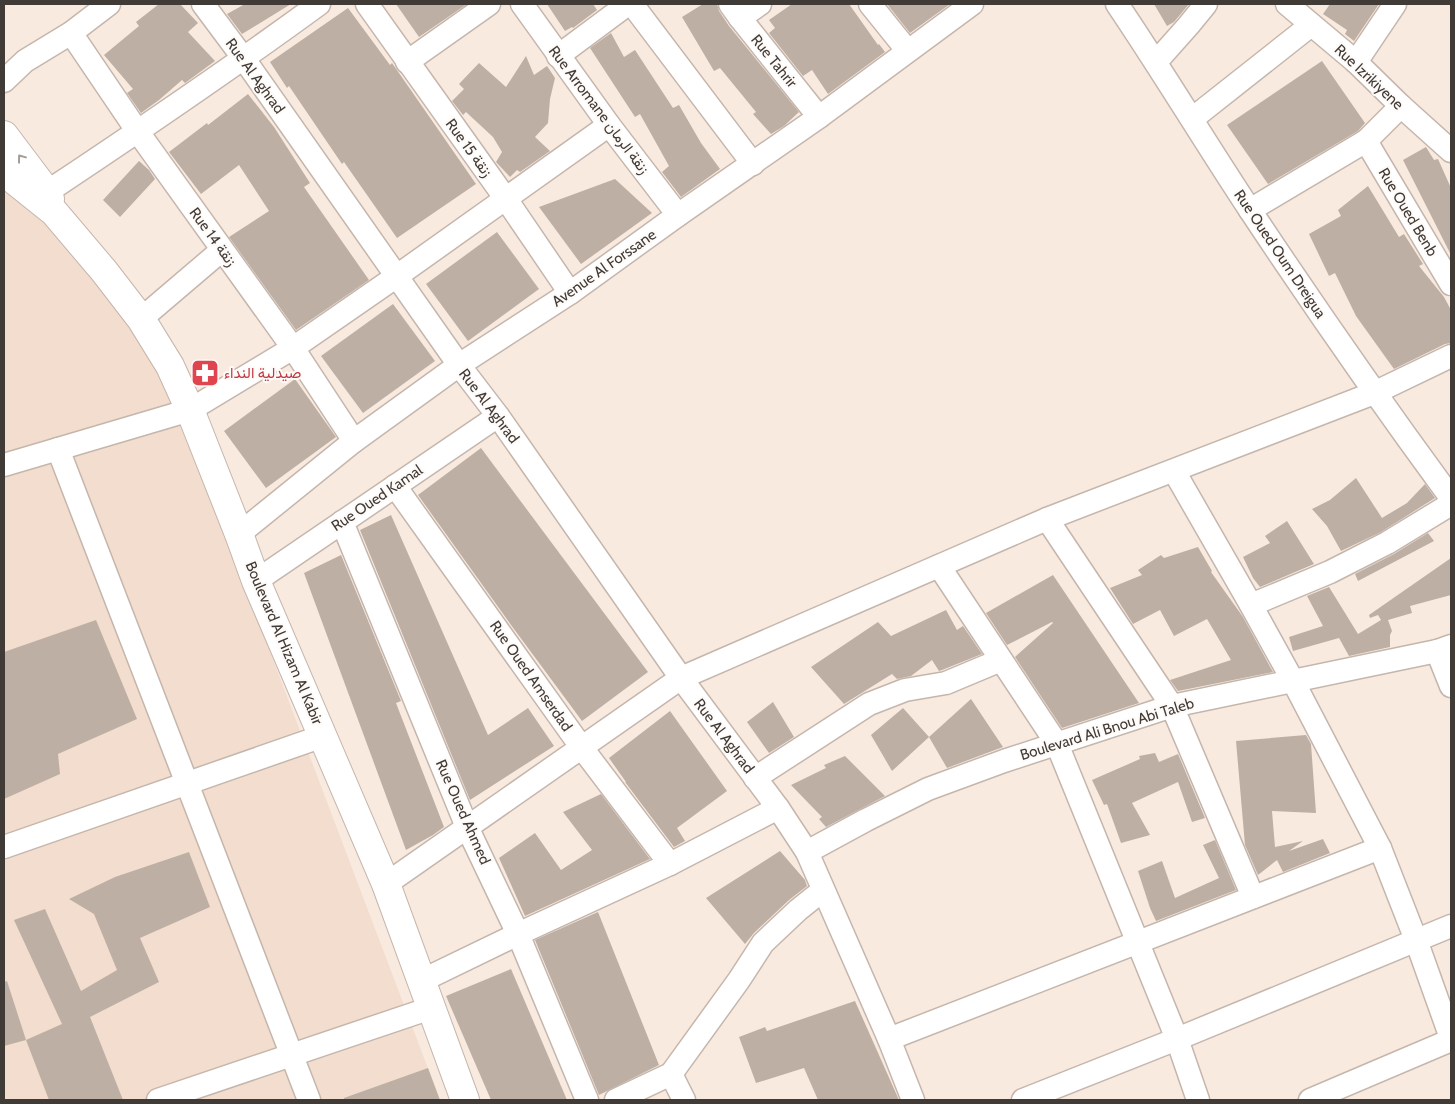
<svg xmlns="http://www.w3.org/2000/svg" width="1455" height="1104" viewBox="0 0 1455 1104" font-family="Cabin,Vazirmatn,sans-serif">
  <style>
    .built { fill: #f2ddce }
    .building { fill: #beafa5 }
    .lines { fill: none; stroke-linecap: round; stroke-linejoin: round }
    .street-casing { stroke: #c5b6ac; stroke-width: 25 }
    .secondary-casing { stroke: #c5b6ac; stroke-width: 30 }
    .street { stroke: #fff; stroke-width: 22 }
    .secondary { stroke: #fff; stroke-width: 28 }
    .oneway { stroke: #a09d9b }
    .labels { text-anchor: middle; dominant-baseline: central; stroke-width: 4; stroke-linejoin: round; paint-order: stroke }
    .street-label { font-size: 15px; fill: #413b37; stroke: #fdfaf8 }
    .health-label { font-size: 15px; fill: #be3a42; stroke: #fdfaf8; text-anchor: start }
  </style>
  <rect width="100%" height="100%" fill="#f9eae0"/>
  <!-- built -->
  <polygon class="built" points="4,183 49,224 122,314 178,409 440,1100 4,1100"/>
  <!-- building -->
  <g class="building">
    <polygon points="159,4 180,4 198,23 188,32 215,61 185,83 182,80 159,100 141,113 127,93 133,89 104,55 139,26 136,22"/>
    <polygon points="245,4 291,4 242,34 227,14"/>
    <polygon points="396,4 467,4 419,37"/>
    <polygon points="547,4 593,4 597,10 573,28 572,27 565,31"/>
    <polygon points="703,4 717,4 719,11 729,26 799,112 784,126 771,134 753,114 756,112 720,68 714,71 682,17"/>
    <polygon points="792,4 849,4 878,45 879,44 885,52 828,94 812,70 803,76 769,33 775,28 769,20"/>
    <polygon points="887,4 950,4 910,33"/>
    <polygon points="1154,4 1189,4 1174,22 1167,26"/>
    <polygon points="1330,4 1379,4 1354,41 1345,34 1347,30 1323,14"/>
    <polygon points="348,8 390,65 392,63 476,184 397,238 344,162 342,164 289,86 287,88 270,62"/>
    <polygon points="611,33 624,57 635,50 673,108 679,105 701,143 720,169 681,197 662,172 669,166 640,114 635,117 590,48"/>
    <polygon points="526,56 534,75 547,66 555,78 550,99 548,123 535,137 550,151 520,172 517,170 510,177 496,162 502,152 493,137 466,112 463,115 452,101 464,89 459,84 479,63 506,87"/>
    <polygon points="1322,61 1365,123 1358,131 1268,184 1227,125"/>
    <polygon points="248,94 274,127 310,183 304,187 369,280 296,330 229,237 269,211 239,165 201,194 169,152 207,123 208,125"/>
    <polygon points="1426,147 1434,160 1438,159 1451,188 1451,255 1403,160"/>
    <polygon points="139,161 149,170 155,179 120,217 103,200"/>
    <polygon points="615,179 652,213 581,264 539,207"/>
    <polygon points="1368,186 1399,237 1404,234 1423,264 1419,266 1444,297 1451,310 1451,343 1445,344 1394,369 1356,316 1335,273 1329,276 1309,234 1341,216 1338,210"/>
    <polygon points="497,232 539,289 468,341 426,284"/>
    <polygon points="393,304 435,361 363,413 321,356"/>
    <polygon points="295,379 336,437 266,488 224,431"/>
    <polygon points="481,448 648,672 582,721 511,625 418,495"/>
    <polygon points="1356,478 1382,518 1407,503 1425,484 1435,498 1381,532 1341,551 1327,526 1312,509 1330,500"/>
    <polygon points="391,515 488,735 528,708 554,746 470,800 360,530"/>
    <polygon points="1287,521 1314,564 1260,587 1253,578 1243,557 1270,543 1265,536"/>
    <polygon points="1428,533 1434,541 1358,581 1355,574 1394,554"/>
    <polygon points="1198,547 1212,571 1211,572 1243,617 1273,672 1178,691 1170,680 1231,660 1207,619 1174,636 1160,610 1133,624 1110,588 1142,575 1138,570 1161,555 1164,558"/>
    <polygon points="341,555 401,701 396,703 444,827 433,835 406,850 304,573"/>
    <polygon points="1451,558 1451,595 1410,606 1412,613 1388,620 1392,631 1390,635 1390,647 1349,656 1339,638 1293,651 1289,637 1323,626 1307,596 1329,587 1358,634 1381,620 1378,615 1370,618 1369,615"/>
    <polygon points="1053,575 1139,703 1062,728 1015,657 1053,623 1052,622 1007,645 986,613"/>
    <polygon points="946,610 957,630 963,626 982,654 942,670 939,671 932,660 911,676 897,679 892,674 844,704 811,667 878,622 891,636"/>
    <polygon points="96,620 137,719 58,754 60,774 4,799 4,652"/>
    <polygon points="971,699 1003,747 947,768 929,737"/>
    <polygon points="773,702 794,737 769,753 747,722"/>
    <polygon points="903,708 929,737 892,771 871,735"/>
    <polygon points="670,711 727,791 677,828 685,841 674,847 625,782 626,782 609,758"/>
    <polygon points="1306,735 1311,744 1316,813 1272,811 1275,847 1303,841 1289,851 1323,839 1330,853 1283,872 1277,860 1258,875 1245,845 1236,741"/>
    <polygon points="1155,753 1159,762 1178,754 1205,818 1192,822 1178,782 1132,803 1150,835 1121,843 1107,804 1104,805 1092,780 1140,759 1139,756"/>
    <polygon points="845,756 885,796 826,827 819,819 822,817 791,785 826,768 824,765"/>
    <polygon points="601,794 650,859 525,916 499,858 535,833 561,870 592,850 563,812"/>
    <polygon points="1215,840 1236,890 1156,921 1150,908 1138,871 1162,861 1175,898 1219,878 1203,845"/>
    <polygon points="780,851 805,880 807,886 789,900 754,933 745,944 706,898"/>
    <polygon points="189,852 210,907 140,938 159,982 90,1017 123,1100 49,1100 26,1040 62,1024 14,920 45,909 81,991 117,970 94,914 69,899 115,877"/>
    <polygon points="598,912 659,1065 599,1095 535,940"/>
    <polygon points="511,969 567,1100 491,1100 446,996"/>
    <polygon points="7,981 26,1040 4,1046 4,982"/>
    <polygon points="855,1001 899,1100 818,1100 804,1068 756,1083 739,1037 765,1027 767,1031"/>
    <polygon points="428,1068 440,1100 344,1100 344,1098"/>
  </g>
  <g class="lines">
    <defs>
      <g id="street">
        <polyline points="203,4 244,59 459,365 498,416 681,678 778,808 807,852 889,1039 913,1100"/>
        <polyline points="367,4 506,199 570,293"/>
        <polyline points="522,4 609,125 678,215"/>
        <polyline points="632,4 753,164"/>
        <polyline points="730,4 740,18 819,117"/>
        <polyline points="870,4 907,50"/>
        <path d="M 1117,4 C 1163,72 1205,142 1250,210 C 1315,308 1382,404 1451,498"/>
        <polyline points="1287,4 1356,62 1401,106 1451,151"/>
        <polyline points="740,18 760,4"/>
        <polyline points="71,33 138,132 293,348 354,441"/>
        <polyline points="558,56 628,4"/>
        <polyline points="407,62 489,4"/>
        <polyline points="1156,62 1188,26 1206,4"/>
        <polyline points="1356,62 1395,4"/>
        <polyline points="4,81 25,61 71,33 109,4"/>
        <polyline points="1192,119 1311,25"/>
        <polyline points="1366,141 1451,284"/>
        <path d="M 31,193 L 47,192 C 139,131 230,69 319,4"/>
        <polyline points="1250,210 1366,141 1401,106"/>
        <polyline points="141,319 222,250"/>
        <polyline points="58,449 309,1100"/>
        <polyline points="4,465 190,410 293,348 397,276 609,125"/>
        <polyline points="1174,471 1251,605 1293,681 1380,848 1416,940 1451,1038"/>
        <polyline points="395,486 582,748 670,864"/>
        <polyline points="1047,519 1172,706 1253,897"/>
        <polyline points="342,522 467,827 518,934 587,1100"/>
        <polyline points="239,534 354,441 459,365 570,293 678,215 819,117 972,4"/>
        <polyline points="939,566 1057,744 1177,1039 1198,1100"/>
        <polyline points="256,581 498,416"/>
        <polyline points="1251,605 1330,572 1387,543 1451,504"/>
        <polyline points="1437,651 1451,686"/>
        <polyline points="755,778 869,704 905,690 946,683 1001,660"/>
        <polyline points="4,847 323,736"/>
        <polyline points="807,852 866,820 928,789 1004,761 1172,706 1437,651 1451,646"/>
        <polyline points="386,884 681,678 1047,519 1374,393 1451,356"/>
        <polyline points="421,981 518,934 670,864 778,808"/>
        <polyline points="889,1039 1380,848"/>
        <polyline points="671,1074 684,1100"/>
        <polyline points="158,1100 431,1008"/>
        <polyline points="616,1100 671,1074 739,980 763,943 798,910 823,890"/>
        <polyline points="1023,1100 1177,1039 1451,926"/>
        <polyline points="1310,1100 1451,1040"/>
      </g>
      <g id="secondary">
        <polyline points="4,135 47,192 50,199"/>
        <polyline points="4,172 54,212 104,271 141,319 170,366 190,410 239,534 256,581 386,884 465,1100"/>
      </g>
    </defs>
    <!-- street casing -->
    <use href="#street" class="street-casing"/>
    <!-- secondary casing -->
    <use href="#secondary" class="secondary-casing"/>
    <!-- street -->
    <use href="#street" class="street"/>
    <!-- secondary -->
    <use href="#secondary" class="secondary"/>
  </g>
  <!-- one-way arrows -->
  <defs><path id="oneway-chevron" d="M-2-3.5L2.5 0L-2 3.5" fill="none" stroke-width="1.6" stroke-linecap="round" stroke-linejoin="round" transform="scale(1.25)"/></defs>
  <use class="oneway" href="#oneway-chevron" transform="translate(21 158) rotate(-127)"/>
  <!-- icons -->
  <defs>
    <symbol id="pharmacy-square" viewBox="-11 -11 22 22"><rect x="-9" y="-9" width="18" height="18" rx="4" fill="#e0444e" stroke="#fdfaf8"/><path d="M-2-6h4v4h4v4h-4v4h-4v-4h-4v-4h4Z" fill="#fff"/></symbol>
  </defs>
  <g fill-rule="evenodd">
    <use href="#pharmacy-square" x="189" y="357" width="32" height="32"/>
  </g>
  <g class="labels">
    <!-- street labels -->
    <g class="street-label">
      <text transform="translate(774 61) rotate(51)">Rue Tahrir</text>
      <text transform="translate(255 76) rotate(54)">Rue Al Aghrad</text>
      <text transform="translate(1369 77) rotate(43)">Rue Izrikiyene</text>
      <text transform="translate(599 110) rotate(53)">Rue Arromane زنقة الرمان</text>
      <text transform="translate(469 148) rotate(54)">Rue 15 زنقة</text>
      <text transform="translate(1408 212) rotate(59)">Rue Oued Benb</text>
      <text transform="translate(213 237) rotate(54)">Rue 14 زنقة</text>
      <text transform="translate(1280 254) rotate(56)">Rue Oued Oum Dreigua</text>
      <text transform="translate(604 268) rotate(-35)">Avenue Al Forssane</text>
      <text transform="translate(489 406) rotate(53)">Rue Al Aghrad</text>
      <text transform="translate(377 498) rotate(-34)">Rue Oued Kamal</text>
      <text transform="translate(284 643) rotate(67)">Boulevard Al Hizam Al Kabir</text>
      <text transform="translate(531 676) rotate(55)">Rue Oued Amserdad</text>
      <text transform="translate(1107 729) rotate(-17)">Boulevard Ali Bnou Abi Taleb</text>
      <text transform="translate(724 736) rotate(53)">Rue Al Aghrad</text>
      <text transform="translate(463 812) rotate(66)">Rue Oued Ahmed</text>
    </g>
    <!-- health labels -->
    <g class="health-label">
      <text x="224" y="373">صيدلية النداء</text>
    </g>
  </g>
  <!-- border -->
  <rect width="1455" height="1104" fill="none" stroke="#413b37" stroke-width="10"/>
</svg>
